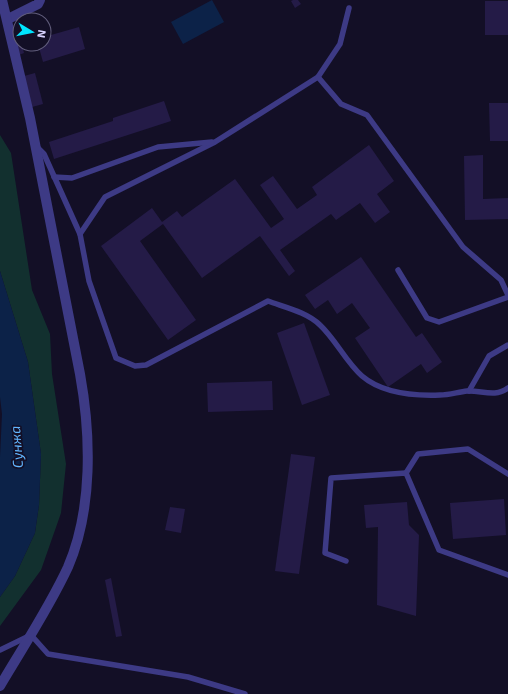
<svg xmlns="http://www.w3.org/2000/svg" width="508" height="694" viewBox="0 0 508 694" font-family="'Exo 2',sans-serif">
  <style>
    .green { fill: #12302f }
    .water { fill: #0c2248 }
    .building { fill: #241b47 }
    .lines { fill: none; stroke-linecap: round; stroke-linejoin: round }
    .lane { stroke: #3d3a85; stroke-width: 5.5 }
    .street { stroke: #3d3a85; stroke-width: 10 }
    .labels { text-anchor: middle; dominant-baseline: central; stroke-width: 3.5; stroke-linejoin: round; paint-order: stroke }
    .water-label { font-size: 14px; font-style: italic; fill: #62b6ff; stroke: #130f26 }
  </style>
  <rect width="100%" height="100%" fill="#130f26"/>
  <!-- green -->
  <polygon class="green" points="0,135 11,153 32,290 50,334 52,374 66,464 61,513 41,570 0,626 0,597 15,576 35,533 39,505 41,454 28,362 0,271"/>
  <!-- water -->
  <g class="water">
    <polygon points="212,0 224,22 183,44 171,22"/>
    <polygon points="0,271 28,362 41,454 39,505 35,533 15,576 0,597 0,457 2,414 0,397"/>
  </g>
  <!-- building -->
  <g class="building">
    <polygon points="293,0 298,0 301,4 295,8 291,1"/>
    <rect x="485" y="1" width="23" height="34"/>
    <polygon points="79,27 85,49 43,62 38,44 44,44 44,37"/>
    <polygon points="22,45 24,53 19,55 16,46"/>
    <polygon points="35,73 43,104 32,107 24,76"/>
    <polygon points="164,101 171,121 54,159 49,142 113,121 113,118"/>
    <polygon points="489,103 508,103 508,141 490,141"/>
    <polygon points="369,145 394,181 377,194 390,212 375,223 360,203 336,220 331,214 280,250 295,271 289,276 260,236 202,278 163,224 140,241 196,320 168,340 101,246 152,208 162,222 177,211 182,217 235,179 271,228 284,219 260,185 273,176 297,209 317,195 312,187"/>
    <polygon points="483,155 483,199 508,198 508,219 465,220 464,156"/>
    <polygon points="361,257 416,337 422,333 442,362 427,373 421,364 388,387 355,338 370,328 352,303 337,314 328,300 315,309 305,295"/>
    <polygon points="304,323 330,395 302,405 277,333"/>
    <polygon points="272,381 273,410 208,412 207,383"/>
    <polygon points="291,454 315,457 299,574 275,571"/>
    <polygon points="504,499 506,535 453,539 450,503"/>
    <polygon points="407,502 409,525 419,535 416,616 377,605 378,527 366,528 364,505"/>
    <polygon points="170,507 185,509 181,533 165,530"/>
    <polygon points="111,578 122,636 116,637 105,580"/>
  </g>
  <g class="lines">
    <!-- lane -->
    <g class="lane">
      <path d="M 349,8 L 340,44 L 318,77 L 215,142 L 105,197 L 80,234 L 89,281 L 116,358 L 135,366 L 146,365 L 268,301 C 284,307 307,312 320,325 C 336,340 346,362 362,376 C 382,393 415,396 440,395 C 449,395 458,392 467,391 C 481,390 495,398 508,388"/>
      <polyline points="318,77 341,104 367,115 463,247 501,280 508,295"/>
      <polyline points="36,146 44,154 80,234"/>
      <polyline points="54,177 72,178 158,147 212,142"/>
      <polyline points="398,270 427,318 439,322 508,297"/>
      <polyline points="469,391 489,356 508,345"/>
      <polyline points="406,473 418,454 468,449 508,474"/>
      <polyline points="346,561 325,553 331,478 406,473 439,550 508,575"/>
      <polyline points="0,650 31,635 48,654 188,677 245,694"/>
    </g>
    <!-- street -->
    <g class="street">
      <polyline points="8,19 38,4 40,0"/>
      <path d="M 0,686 C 23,647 49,608 68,567 C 93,509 91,435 80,374 L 30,118 L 2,0"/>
    </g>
  </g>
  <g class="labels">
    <!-- water labels -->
    <g class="water-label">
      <text transform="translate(16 447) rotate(-94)">Сунжа</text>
    </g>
  </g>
  <!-- north arrow -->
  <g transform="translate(32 32) rotate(100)"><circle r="19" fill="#130f26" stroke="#625e7d"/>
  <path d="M0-3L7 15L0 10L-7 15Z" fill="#00e5ff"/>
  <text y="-6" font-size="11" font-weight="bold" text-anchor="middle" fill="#d9d4ff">N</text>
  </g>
</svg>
